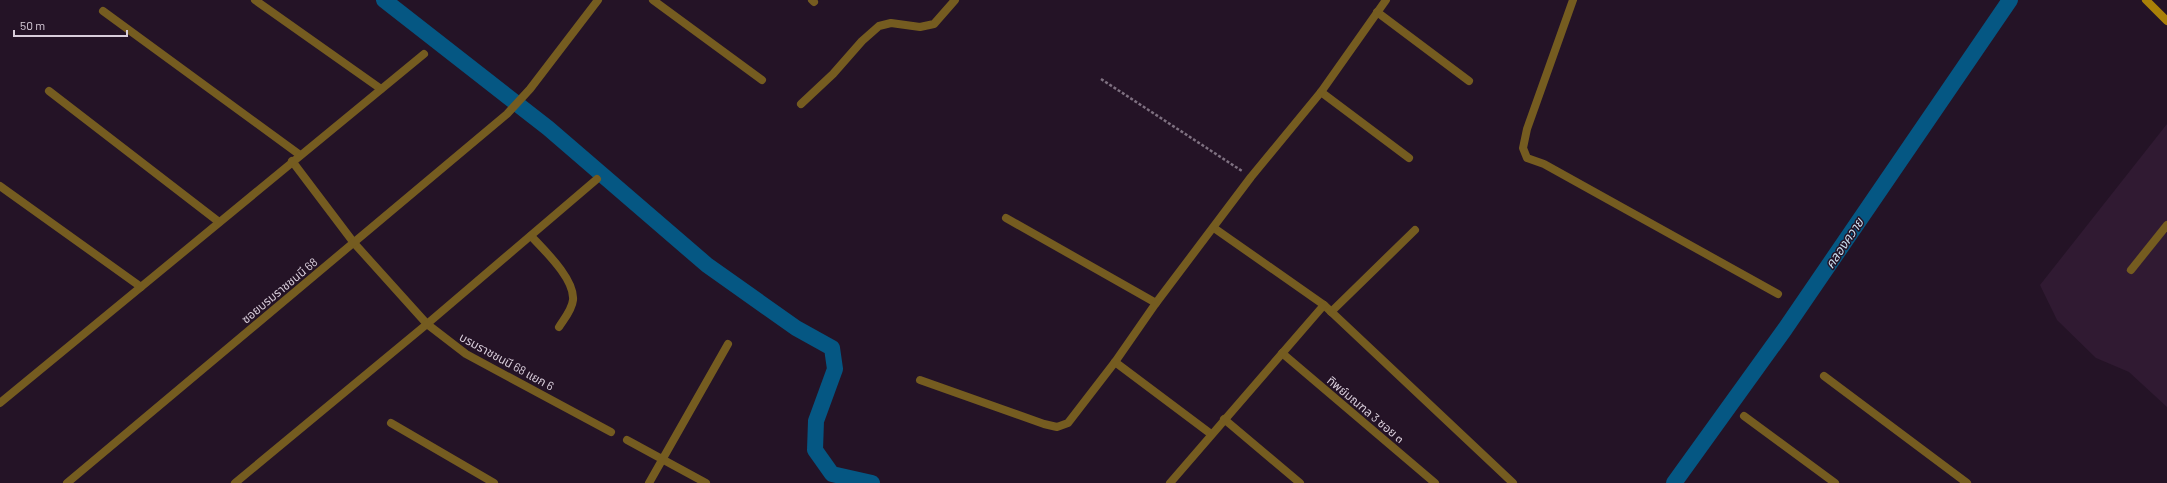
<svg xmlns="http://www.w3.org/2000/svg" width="2167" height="483" viewBox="0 0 2167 483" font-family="Barlow,'Noto Sans Thai',sans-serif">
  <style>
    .built { fill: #301a32 }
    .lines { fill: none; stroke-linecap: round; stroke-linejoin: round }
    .canal { stroke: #055783; stroke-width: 16 }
    .path { stroke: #7e7080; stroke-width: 2.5; stroke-dasharray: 3 2; stroke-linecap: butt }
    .lane { stroke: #755c20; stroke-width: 8 }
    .street { stroke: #755c20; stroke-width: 8 }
    .secondary { stroke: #a98008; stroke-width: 8 }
    .labels { text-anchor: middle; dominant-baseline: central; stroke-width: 3; stroke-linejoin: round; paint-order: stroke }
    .street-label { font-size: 12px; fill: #d8cdda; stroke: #241326 }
    .water-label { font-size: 13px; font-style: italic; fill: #c9deee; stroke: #241326 }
  </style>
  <rect width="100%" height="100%" fill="#241326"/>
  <!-- built -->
  <polygon class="built" points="2167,124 2167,407 2129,372 2096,358 2057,320 2040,285"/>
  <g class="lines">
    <!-- canal -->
    <g class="canal">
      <polyline points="384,0 548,128 707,265 796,328 832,348 835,369 816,421 815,450 832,474 872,483"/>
      <polyline points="1674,483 1785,329 2010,0"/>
    </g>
    <!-- path -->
    <polyline class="path" points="1101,79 1242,171"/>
    <!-- lane -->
    <g class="lane">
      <polyline points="1321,92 1409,158"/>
      <polyline points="801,104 833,74 862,41 879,26 891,23 920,27 934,24 955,0"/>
      <path d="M 531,236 C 544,250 575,279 573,300 C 572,310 564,319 559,327"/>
      <polyline points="2131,270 2167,225"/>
      <polyline points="1331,312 1415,230"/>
    </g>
    <!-- street -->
    <g class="street">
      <polyline points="255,0 381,89"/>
      <polyline points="653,0 762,80"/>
      <polyline points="812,0 814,2"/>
      <polyline points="1573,0 1527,129 1523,148 1527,158 1544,164 1778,294"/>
      <polyline points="103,11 300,155"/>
      <polyline points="1377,12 1469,81"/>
      <polyline points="49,91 219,222"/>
      <polyline points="292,161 354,243 427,324 466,354 611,432"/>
      <polyline points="0,186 141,287"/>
      <polyline points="1006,218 1156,303"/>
      <polyline points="1214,228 1324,305 1513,483"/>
      <polyline points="1282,353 1435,483"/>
      <polyline points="1115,362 1211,434"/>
      <polyline points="1824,376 1967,483"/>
      <polyline points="920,380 1044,424 1057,427 1068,423 1115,362 1156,303 1251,177 1321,92 1386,0"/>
      <polyline points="0,403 424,54"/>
      <polyline points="1744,416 1835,483"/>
      <polyline points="1224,419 1300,483"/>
      <polyline points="391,423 494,483"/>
      <polyline points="627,440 706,483"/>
      <polyline points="67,483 507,114 530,89 598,0"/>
      <polyline points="235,483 427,324 597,179"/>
      <polyline points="649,483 728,344"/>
      <polyline points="1170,483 1324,305"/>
    </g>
    <!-- secondary -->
    <polyline class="secondary" points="2146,0 2167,21"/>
  </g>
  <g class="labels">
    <!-- street labels -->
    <g class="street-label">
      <text transform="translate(279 290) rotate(-40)">ซอยบรมราชชนนี 68</text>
      <text transform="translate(507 361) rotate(29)">บรมราชชนนี 68 แยก 6</text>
      <text transform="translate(1366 409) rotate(40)">ทิพย์มณฑล 3 ซอย ๓</text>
    </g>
    <!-- water labels -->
    <g class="water-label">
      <text transform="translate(1844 243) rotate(-56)">คลองควาย</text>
    </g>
  </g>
  <!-- scale -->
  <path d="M14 30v6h113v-6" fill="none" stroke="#d8cdda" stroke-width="2"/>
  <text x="20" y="30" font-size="12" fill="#d8cdda" stroke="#241326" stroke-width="3" paint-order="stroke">50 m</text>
</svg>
